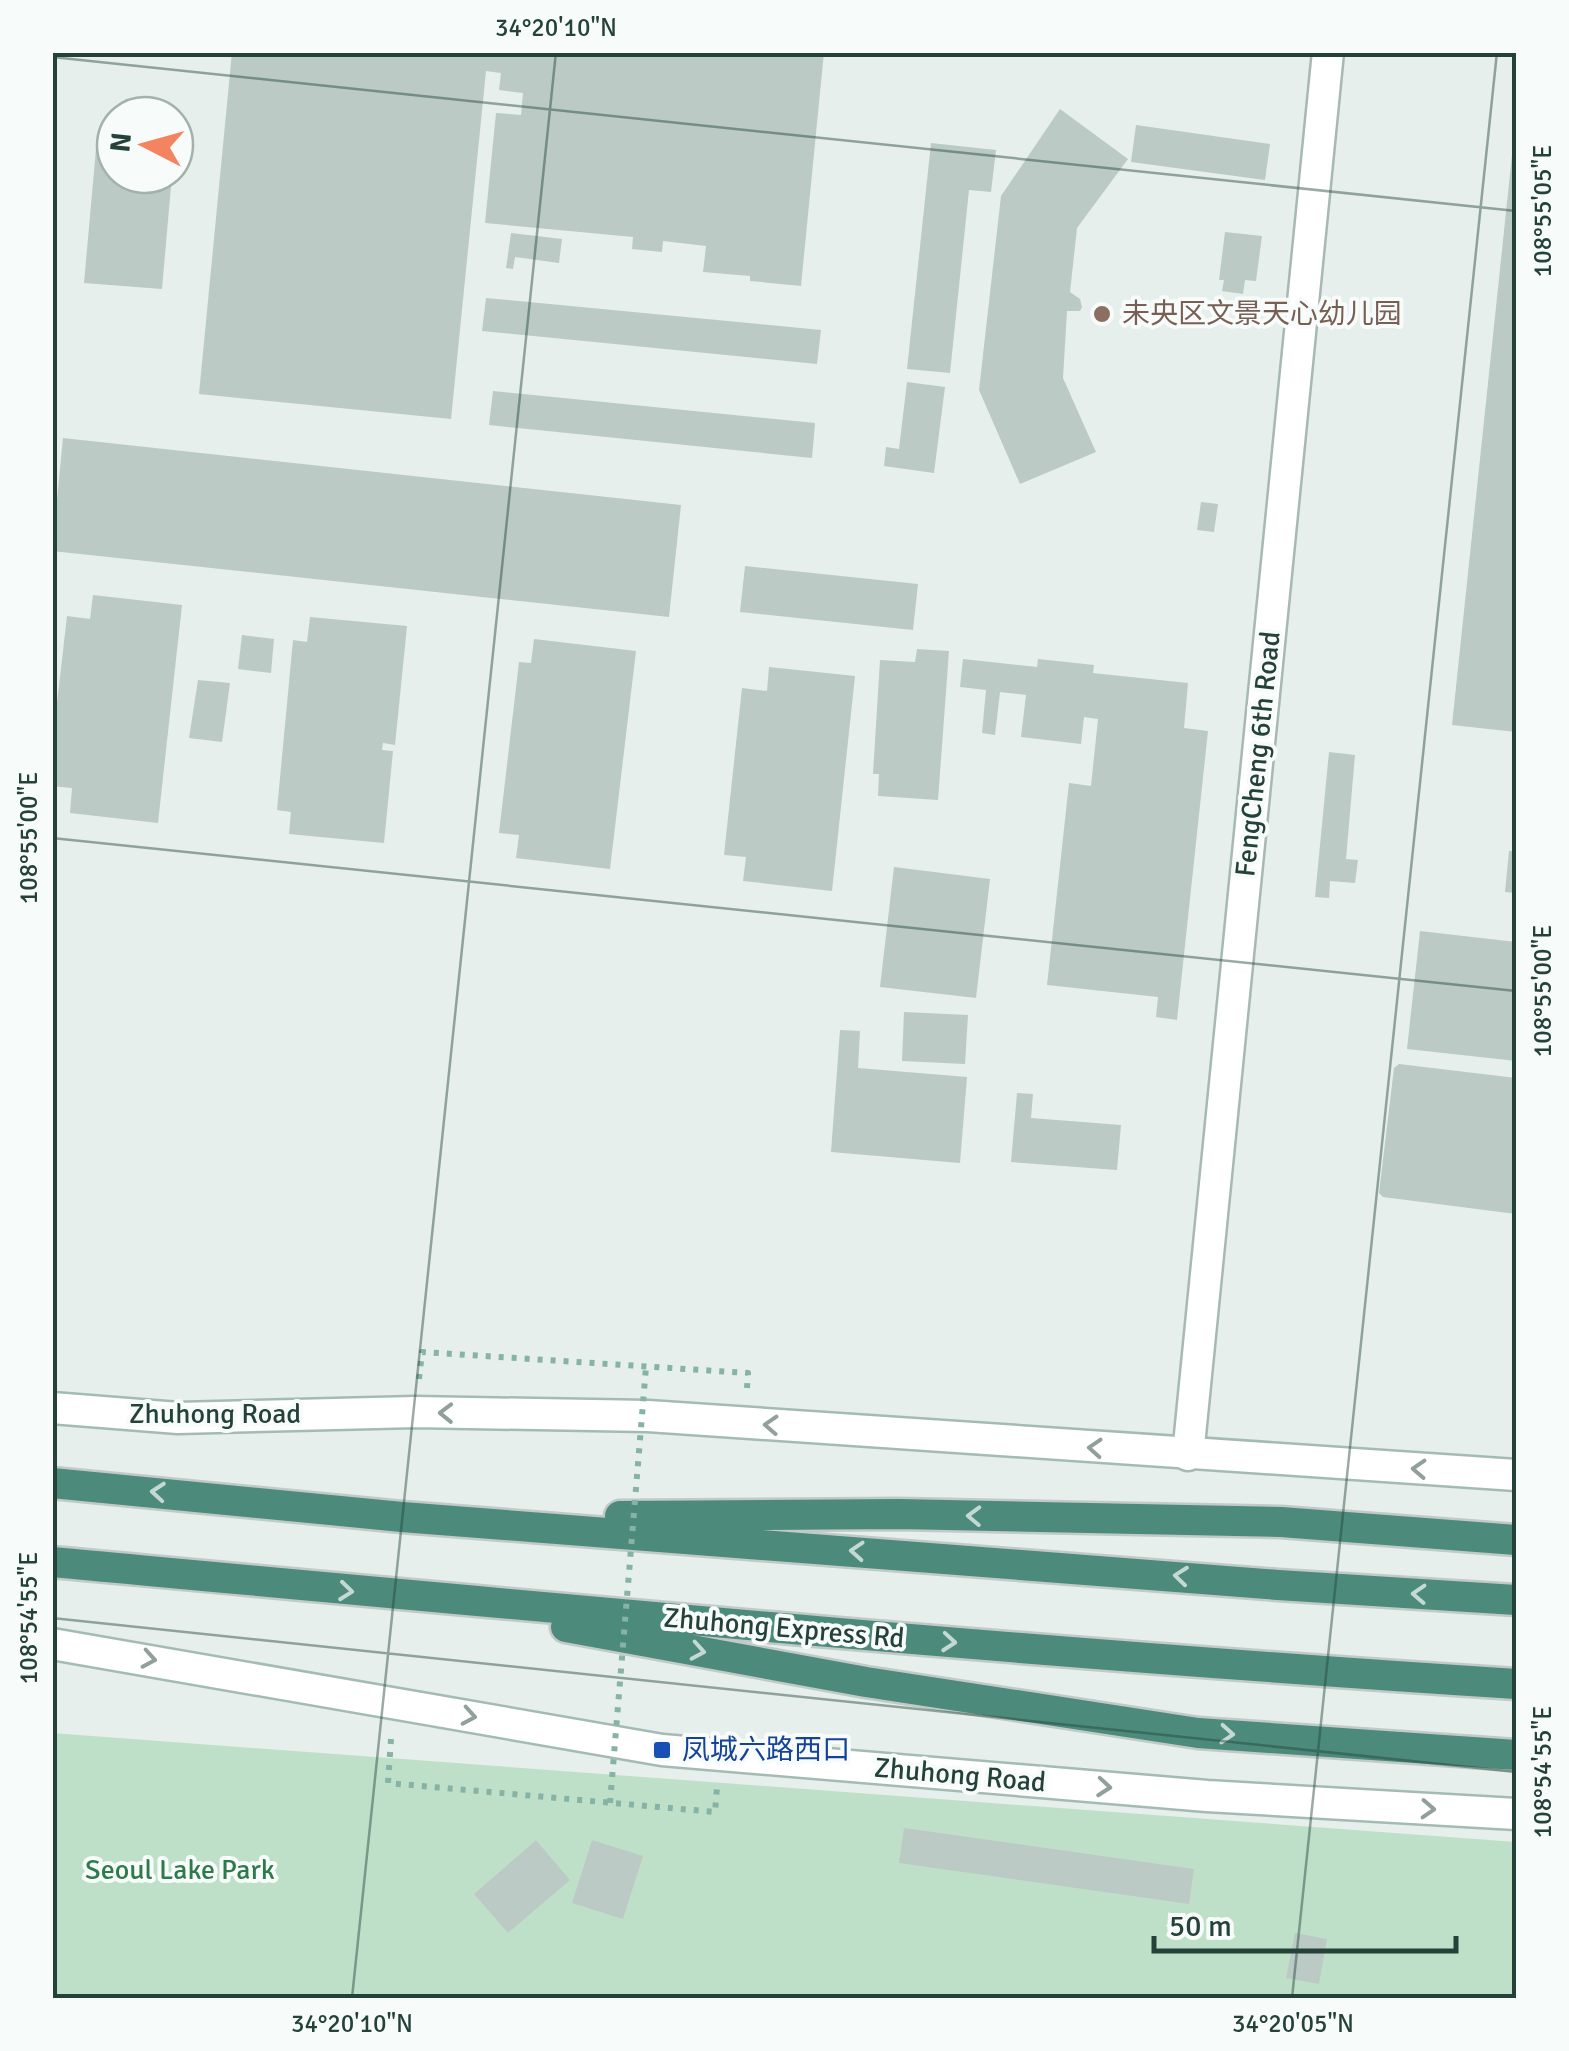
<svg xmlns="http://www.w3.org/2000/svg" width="1569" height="2051" viewBox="0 0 1569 2051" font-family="Signika,'Noto Sans SC',sans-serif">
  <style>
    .green { fill: #bfe0c8 }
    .building { fill: #bbcac4 }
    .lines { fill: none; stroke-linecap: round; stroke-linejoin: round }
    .tertiary-casing { stroke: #a8b8b2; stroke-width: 35 }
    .secondary-casing { stroke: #a4bbb3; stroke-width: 35 }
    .trunk-casing { stroke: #c2cac8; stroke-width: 35 }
    .path { stroke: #86b3a5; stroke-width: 6; stroke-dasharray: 5 8; stroke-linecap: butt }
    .tertiary { stroke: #fff; stroke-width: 30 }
    .secondary { stroke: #fff; stroke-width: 30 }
    .trunk { stroke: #4c8a7c; stroke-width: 30 }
    .path-bridge { stroke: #86b3a5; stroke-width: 6; stroke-dasharray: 5 8; stroke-linecap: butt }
    .oneway { stroke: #92a09c }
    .oneway2 { stroke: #c4d9d4 }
    .ticks { fill: none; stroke: #24423a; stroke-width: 2.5; stroke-opacity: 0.45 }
    .education-dot { fill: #8d6e63; stroke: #f7fbf9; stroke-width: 4 }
    .transit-dot { fill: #1a4fb4; stroke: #f7fbf9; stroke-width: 4 }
    .labels { text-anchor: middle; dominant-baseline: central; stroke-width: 8; stroke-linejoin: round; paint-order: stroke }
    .education-label { font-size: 28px; fill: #785e54; stroke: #f7fbf9; text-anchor: start }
    .street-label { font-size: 28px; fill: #24423a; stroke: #f7fbf9 }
    .transit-label { font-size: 28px; fill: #164399; stroke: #f7fbf9; text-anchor: start }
    .park-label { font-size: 28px; fill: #2d7a4b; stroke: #f7fbf9 }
    .neatline { fill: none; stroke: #24423a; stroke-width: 4 }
    .ticks-label { font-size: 25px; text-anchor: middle; fill: #24423a }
  </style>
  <rect width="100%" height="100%" fill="#e6efeb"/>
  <!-- green -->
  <polygon class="green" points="52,1733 1516,1842 1516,1998 53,1998"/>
  <!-- building -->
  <g class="building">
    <polygon points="232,52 458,52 489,56 489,52 824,52 801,286 750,281 750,276 703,272 706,246 663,241 662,252 632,249 633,237 485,223 496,113 521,115 523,93 499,90 501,73 486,71 451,419 199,394"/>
    <polygon points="1060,109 1128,159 1077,228 1070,292 1080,299 1082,307 1080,311 1067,311 1063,378 1096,452 1020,484 979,390 1001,196"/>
    <polygon points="1136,125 1270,144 1265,180 1131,162"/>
    <polygon points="1514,136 1516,137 1516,732 1452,725"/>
    <polygon points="931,143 996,150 991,192 969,190 950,373 907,369"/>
    <polygon points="96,149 115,150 115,175 172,175 162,289 84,283"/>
    <polygon points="1225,232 1262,236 1256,281 1245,280 1243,294 1222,291 1224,280 1219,280"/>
    <polygon points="511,233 562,239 559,263 515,257 513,269 506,268"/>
    <polygon points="486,298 821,330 817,364 482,331"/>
    <polygon points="907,382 945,387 934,473 884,466 886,447 899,449"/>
    <polygon points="493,391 815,423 812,458 489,425"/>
    <polygon points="63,438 681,505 669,617 52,551"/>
    <polygon points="1201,502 1218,504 1214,532 1197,530"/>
    <polygon points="745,566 918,584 913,630 740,612"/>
    <polygon points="93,595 182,605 158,823 70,813 72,788 52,786 52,747 67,616 90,619"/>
    <polygon points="310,617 407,626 395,745 383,743 382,750 393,751 384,843 289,834 291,812 277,810 293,640 307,642"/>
    <polygon points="242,635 274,639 271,673 238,669"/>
    <polygon points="534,639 636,651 610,869 516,858 519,835 499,833 519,662 531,663"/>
    <polygon points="917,649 949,651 938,800 878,796 879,774 873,774 880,660 915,662"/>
    <polygon points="963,659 1037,667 1038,659 1094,665 1093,673 1188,683 1184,728 1208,731 1177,1020 1156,1017 1158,997 1047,985 1069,783 1091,786 1098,719 1084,717 1081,744 1021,737 1026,695 1000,692 995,735 982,733 986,690 960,687"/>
    <polygon points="769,667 855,676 832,891 743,881 746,857 724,855 742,688 767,691"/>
    <polygon points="198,680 230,683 222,742 189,738"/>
    <polygon points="1329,752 1355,755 1346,859 1358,860 1355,883 1330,881 1329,898 1315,897"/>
    <polygon points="1509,851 1516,851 1516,893 1505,892"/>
    <polygon points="894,867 990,879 976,998 880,987"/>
    <polygon points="1420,931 1516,942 1516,1061 1407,1049"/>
    <polygon points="904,1012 968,1015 965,1064 902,1061"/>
    <polygon points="840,1030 860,1031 858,1068 967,1077 960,1163 831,1152"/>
    <polygon points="1399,1064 1516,1078 1516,1214 1383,1197 1379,1193 1394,1068"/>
    <polygon points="1017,1093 1033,1094 1031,1118 1121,1125 1117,1170 1011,1162"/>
    <polygon points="904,1828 1194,1869 1189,1904 899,1863"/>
    <polygon points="536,1840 570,1880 508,1933 474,1894"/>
    <polygon points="592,1840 643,1856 623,1919 572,1903"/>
    <polygon points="1295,1933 1327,1939 1319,1984 1286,1978"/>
  </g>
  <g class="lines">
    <defs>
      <polyline id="tertiary" points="1188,1455 1328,52"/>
      <g id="secondary">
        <polyline points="52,1408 178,1418 415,1412 648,1416 1516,1475"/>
        <polyline points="52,1644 662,1750 1207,1796 1516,1814"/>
      </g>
      <g id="trunk">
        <polyline points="52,1483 402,1517 1278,1585 1516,1600"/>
        <polyline points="620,1516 899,1514 1281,1522 1516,1540"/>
        <path d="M 52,1562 C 540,1607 1028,1653 1516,1684"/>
        <polyline points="566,1627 866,1682 1198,1733 1516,1755"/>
      </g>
    </defs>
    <!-- tertiary casing -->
    <use href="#tertiary" class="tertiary-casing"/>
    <!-- secondary casing -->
    <use href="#secondary" class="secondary-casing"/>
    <!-- trunk casing -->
    <use href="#trunk" class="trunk-casing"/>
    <!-- path -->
    <g class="path">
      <polyline points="419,1379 422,1352 748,1373 747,1388"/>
      <polyline points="391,1739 388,1783 715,1812 717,1787"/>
    </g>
    <!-- tertiary -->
    <use href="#tertiary" class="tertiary"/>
    <!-- secondary -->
    <use href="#secondary" class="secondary"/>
    <!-- trunk -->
    <use href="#trunk" class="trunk"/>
    <!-- path-bridge -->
    <polyline class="path-bridge" points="610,1803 646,1367"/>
  </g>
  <!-- one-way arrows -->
  <defs><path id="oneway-chevron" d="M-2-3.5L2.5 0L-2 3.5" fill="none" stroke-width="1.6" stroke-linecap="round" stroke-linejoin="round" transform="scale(2.5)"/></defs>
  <g class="oneway">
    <use href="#oneway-chevron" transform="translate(446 1413) rotate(-179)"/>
    <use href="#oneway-chevron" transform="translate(771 1425) rotate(-177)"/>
    <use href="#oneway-chevron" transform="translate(1095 1448) rotate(-176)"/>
    <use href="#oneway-chevron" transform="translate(1419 1469) rotate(-177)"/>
    <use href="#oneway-chevron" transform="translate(149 1659) rotate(10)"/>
    <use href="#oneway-chevron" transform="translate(469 1716) rotate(10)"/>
    <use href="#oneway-chevron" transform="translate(1104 1787) rotate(5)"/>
    <use href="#oneway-chevron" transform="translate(1428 1809) rotate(3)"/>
  </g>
  <g class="oneway2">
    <use href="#oneway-chevron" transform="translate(158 1492) rotate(-175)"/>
    <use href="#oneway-chevron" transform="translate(974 1516) rotate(-178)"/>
    <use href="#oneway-chevron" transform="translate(857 1551) rotate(-176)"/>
    <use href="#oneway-chevron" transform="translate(1181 1576) rotate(-174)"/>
    <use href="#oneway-chevron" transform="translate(346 1591) rotate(6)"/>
    <use href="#oneway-chevron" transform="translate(1419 1594) rotate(-177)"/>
    <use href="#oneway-chevron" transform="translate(949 1642) rotate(5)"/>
    <use href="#oneway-chevron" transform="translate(698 1651) rotate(10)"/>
    <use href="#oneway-chevron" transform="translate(1227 1734) rotate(4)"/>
  </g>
  <!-- ticks -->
  <path class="ticks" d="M 52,57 L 1516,211M 52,838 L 1516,991M 52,1618 L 1516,1772M 352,1998 L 556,52M 1292,1998 L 1497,52"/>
  <!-- markers -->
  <circle class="education-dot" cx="1102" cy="314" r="10"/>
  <rect class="transit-dot" x="652" y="1740" width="20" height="20" rx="5"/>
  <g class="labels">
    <!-- education labels -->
    <g class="education-label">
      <text x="1122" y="314">未央区文景天心幼儿园</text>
    </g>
    <!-- street labels -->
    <g class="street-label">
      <text transform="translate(1258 754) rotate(-84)">FengCheng 6th Road</text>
      <text x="215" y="1414">Zhuhong Road</text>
      <text transform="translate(784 1628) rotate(5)">Zhuhong Express Rd</text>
      <text transform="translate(960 1775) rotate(5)">Zhuhong Road</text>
    </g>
    <!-- transit labels -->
    <g class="transit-label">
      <text x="682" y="1750">凤城六路西口</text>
    </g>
    <!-- park labels -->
    <g class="park-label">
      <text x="180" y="1870">Seoul Lake Park</text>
    </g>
  </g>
  <!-- border -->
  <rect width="1569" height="2051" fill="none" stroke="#f7fbf9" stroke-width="110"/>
  <!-- north arrow -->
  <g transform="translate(145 145) rotate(276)"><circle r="48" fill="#f7fbf9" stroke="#a3b1ad" stroke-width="2.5"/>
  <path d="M0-8L18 38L0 25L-18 38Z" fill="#f4845f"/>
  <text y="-15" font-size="28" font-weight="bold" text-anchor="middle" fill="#24423a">N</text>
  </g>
  <!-- scale -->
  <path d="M1154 1936v15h302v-15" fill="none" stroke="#24423a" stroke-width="5"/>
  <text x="1169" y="1936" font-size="30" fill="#24423a" stroke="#f7fbf9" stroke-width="8" paint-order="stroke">50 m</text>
  <rect x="55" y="55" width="1459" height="1941" class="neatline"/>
  <g class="ticks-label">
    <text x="556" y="36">34°20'10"N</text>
    <text transform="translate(1542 211) rotate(-90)" y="9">108°55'05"E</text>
    <text transform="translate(28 838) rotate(-90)" y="9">108°55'00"E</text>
    <text transform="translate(1542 991) rotate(-90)" y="9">108°55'00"E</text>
    <text transform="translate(28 1618) rotate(-90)" y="9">108°54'55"E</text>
    <text transform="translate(1542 1772) rotate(-90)" y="9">108°54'55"E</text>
    <text x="352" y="2032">34°20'10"N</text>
    <text x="1293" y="2032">34°20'05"N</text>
  </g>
</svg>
